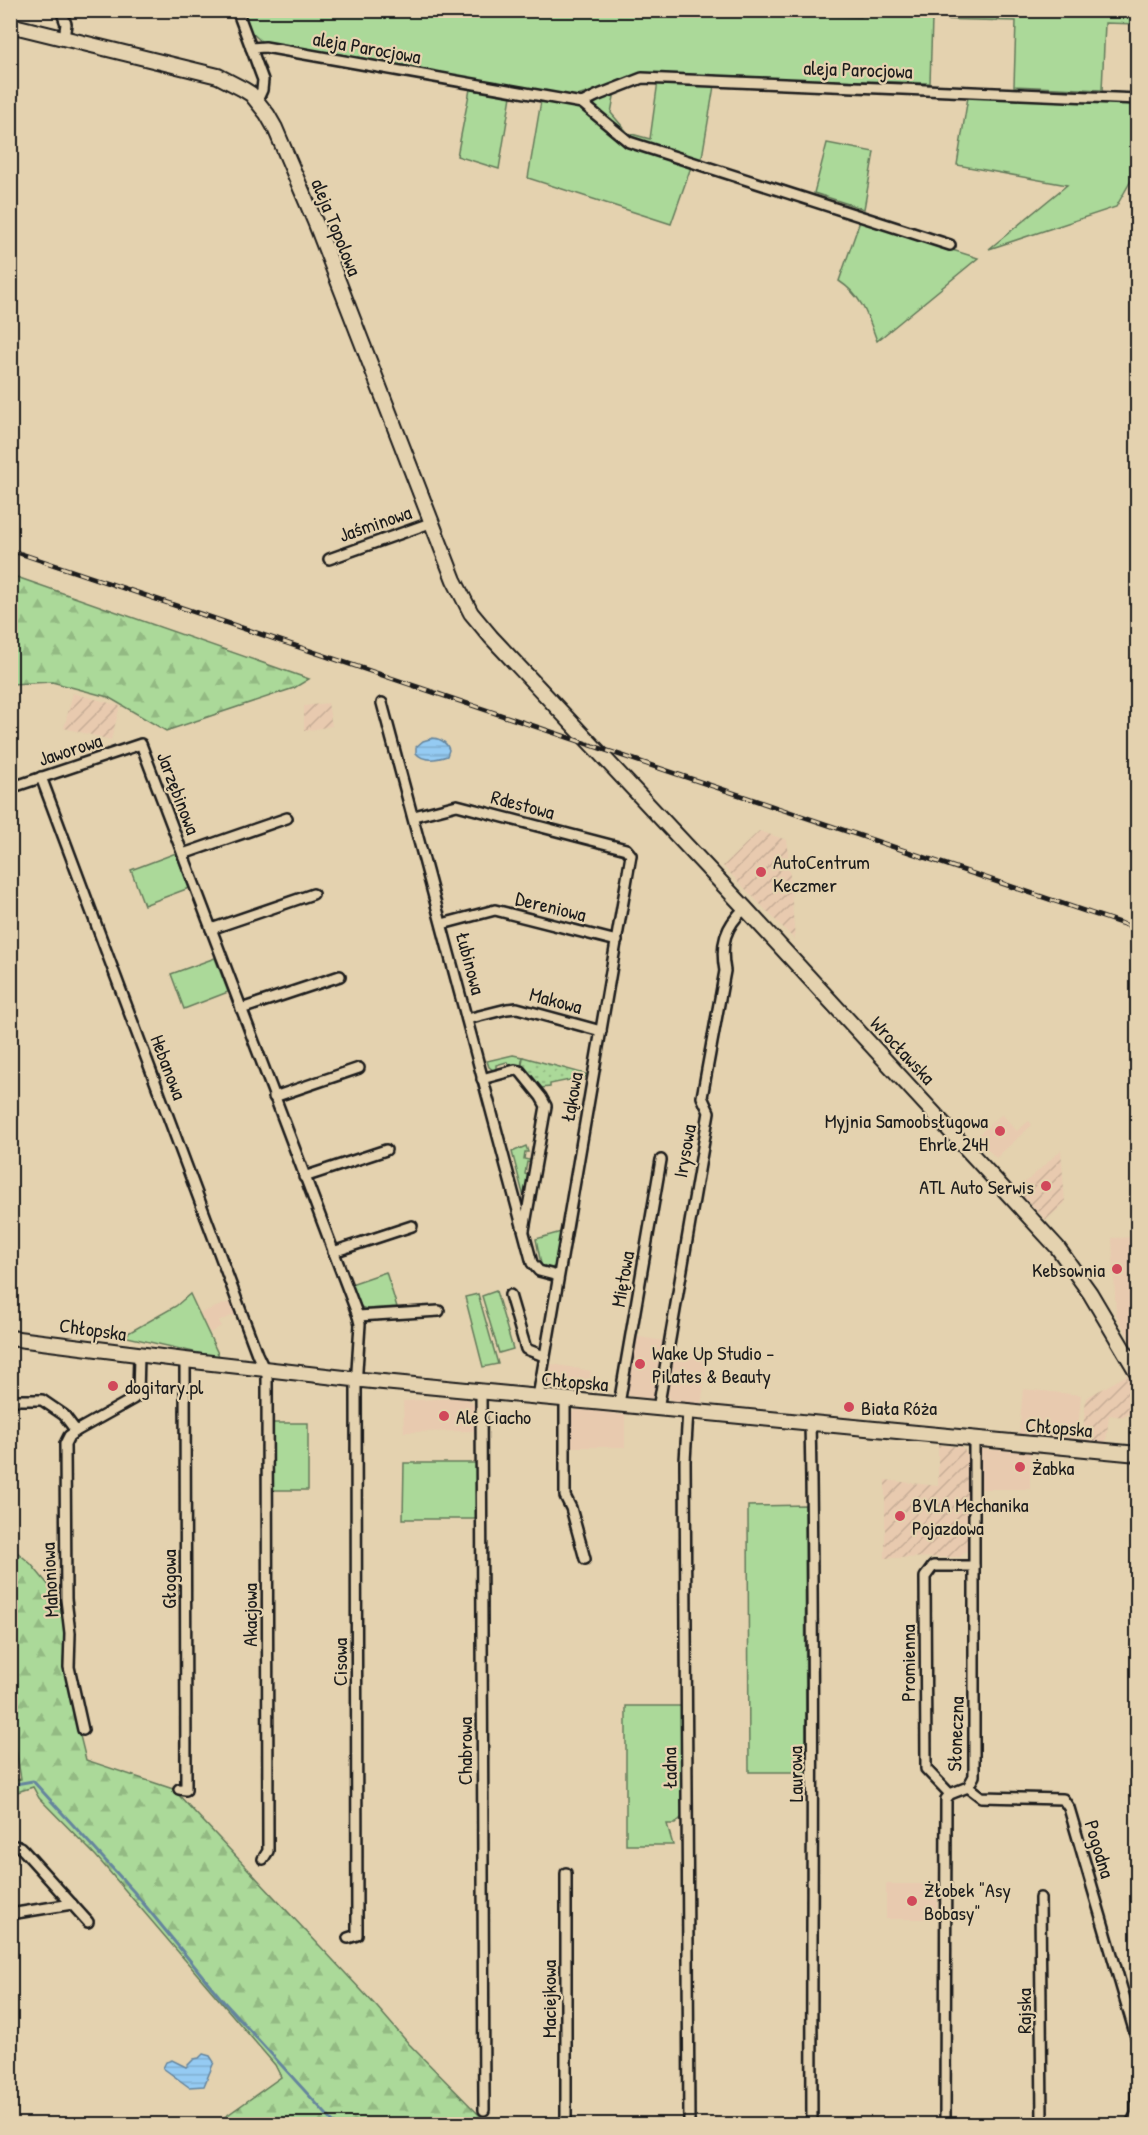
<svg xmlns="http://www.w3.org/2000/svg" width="1148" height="2135" viewBox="0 0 1148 2135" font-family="'Patrick Hand',sans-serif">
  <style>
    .built { fill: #e8caaf }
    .industrial { fill: url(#industrial-furrows) }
    .green { fill: #abd999; stroke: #647a5a; stroke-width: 1.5 }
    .forest { fill: url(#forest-firs); stroke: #647a5a; stroke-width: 1.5 }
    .park { fill: url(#park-dots); stroke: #647a5a; stroke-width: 1.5 }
    .water { fill: url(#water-rules); stroke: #65859d; stroke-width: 1.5 }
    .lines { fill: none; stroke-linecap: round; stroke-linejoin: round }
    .stream { stroke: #65859d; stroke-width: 3 }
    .street-casing { stroke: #1c1c1c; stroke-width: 14 }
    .secondary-casing { stroke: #1c1c1c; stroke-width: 18 }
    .street { stroke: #e4d2af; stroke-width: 9 }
    .secondary { stroke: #e4d2af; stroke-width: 14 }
    .rail-casing { stroke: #1c1c1c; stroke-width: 5 }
    .rail { stroke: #e4d2af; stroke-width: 3; stroke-dasharray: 9; stroke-linecap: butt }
    .poi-dot { fill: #d1495b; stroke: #e4d2af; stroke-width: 2 }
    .labels { text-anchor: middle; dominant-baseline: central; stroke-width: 4.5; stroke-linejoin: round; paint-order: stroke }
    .street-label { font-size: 20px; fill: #1c1c1c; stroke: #e4d2af }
    .poi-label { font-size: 20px; fill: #1c1c1c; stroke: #e4d2af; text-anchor: start }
  </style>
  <defs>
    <pattern id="industrial-furrows" width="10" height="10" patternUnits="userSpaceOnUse" patternTransform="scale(1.5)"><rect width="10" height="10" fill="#e8caaf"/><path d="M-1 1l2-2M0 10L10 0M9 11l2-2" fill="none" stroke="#c6ad96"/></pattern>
    <pattern id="forest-firs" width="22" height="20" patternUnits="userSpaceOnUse" patternTransform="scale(1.5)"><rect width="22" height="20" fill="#abd999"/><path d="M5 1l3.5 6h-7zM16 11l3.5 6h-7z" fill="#93ba83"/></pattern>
    <pattern id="park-dots" width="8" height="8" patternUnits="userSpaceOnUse" patternTransform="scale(1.5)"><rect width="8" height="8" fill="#abd999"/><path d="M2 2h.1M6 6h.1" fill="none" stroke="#93ba83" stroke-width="1.8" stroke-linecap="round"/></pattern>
    <pattern id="water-rules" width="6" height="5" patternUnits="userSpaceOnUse" patternTransform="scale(1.5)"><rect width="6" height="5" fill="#95cbf3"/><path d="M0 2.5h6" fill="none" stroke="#80aed0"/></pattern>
  </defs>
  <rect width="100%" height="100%" fill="#e4d2af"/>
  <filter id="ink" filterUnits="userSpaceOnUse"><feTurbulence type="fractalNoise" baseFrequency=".0167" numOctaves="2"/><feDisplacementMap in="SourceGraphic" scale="12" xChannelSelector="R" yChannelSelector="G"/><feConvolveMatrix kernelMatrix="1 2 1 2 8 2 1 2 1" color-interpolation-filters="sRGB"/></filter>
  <g filter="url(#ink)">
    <!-- built -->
    <g class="built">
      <polygon points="1002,1114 1017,1131 1029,1121 1032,1125 996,1158 976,1137"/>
      <polygon points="1137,1237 1138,1237 1137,1353 1116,1314 1112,1238"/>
      <polygon points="232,1301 237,1314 219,1321 221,1326 210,1333 200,1313"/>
      <polygon points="634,1336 664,1341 654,1399 630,1396 625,1389"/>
      <polygon points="673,1350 709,1356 701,1404 671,1401 666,1393"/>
      <polygon points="552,1364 591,1371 588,1391 548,1387"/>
      <polygon points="1023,1389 1081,1395 1077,1440 1019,1434"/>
      <polygon points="456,1398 468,1399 475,1406 476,1431 404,1432 403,1401"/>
      <polygon points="576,1409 625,1415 625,1447 570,1447 570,1415"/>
      <polygon points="981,1449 1030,1452 1030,1489 981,1489"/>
      <rect x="886" y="1884" width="51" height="35"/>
    </g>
    <!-- industrial -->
    <g class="industrial">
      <polygon points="73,693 120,706 111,740 64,728"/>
      <polygon points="328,703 332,726 304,731 304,706"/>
      <polygon points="759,831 787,840 795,940 723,866"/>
      <polygon points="1061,1150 1065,1203 1046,1220 1017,1190"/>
      <polygon points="1127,1375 1137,1393 1137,1409 1124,1417 1109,1415 1106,1443 1082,1441 1086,1398"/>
      <polygon points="938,1445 961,1447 967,1453 968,1549 960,1557 885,1558 885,1480 938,1486"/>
    </g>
    <!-- green -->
    <g class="green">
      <polygon points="670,10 861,17 862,10 1137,10 1138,24 1105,23 1102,90 1014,86 1016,21 932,19 930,83 644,75 574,97 262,42 251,32 243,11"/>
      <polygon points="658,81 714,86 701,163 629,138 592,107 603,95 615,91 611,113 628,133 650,139"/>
      <polygon points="470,89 511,96 499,169 457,156"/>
      <polygon points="968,97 1137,104 1137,170 1116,207 989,249 1067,185 957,165"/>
      <path d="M 541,101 C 558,104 577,103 592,114 C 605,124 613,138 628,146 L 691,167 L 671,224 L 528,178 Z"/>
      <polygon points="827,143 874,152 864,209 814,193"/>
      <path d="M 860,221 L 978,258 L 877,341 C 868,316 862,296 839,281 Z"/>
      <polygon points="176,853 189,888 144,905 131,870"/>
      <polygon points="215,958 228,992 184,1009 171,974"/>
      <polygon points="513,1055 523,1057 521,1066 510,1068 507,1062 496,1065 496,1072 489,1067 487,1061"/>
      <polygon points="526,1146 528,1152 525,1152 524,1159 534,1161 534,1163 527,1162 525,1174 531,1176 526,1205 512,1152"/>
      <polygon points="561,1232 556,1265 549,1270 542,1269 536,1239"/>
      <polygon points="386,1272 397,1307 366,1309 361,1307 351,1284"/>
      <polygon points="496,1291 513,1349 499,1353 482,1296"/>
      <polygon points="190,1294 220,1358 123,1336 176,1306"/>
      <polygon points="478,1294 498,1364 483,1367 465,1297"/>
      <rect x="272" y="1423" width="36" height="67"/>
      <polygon points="404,1463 476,1463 476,1519 403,1519"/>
      <polygon points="805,1505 806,1772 749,1772 748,1506"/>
      <polygon points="626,1706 682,1706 682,1817 675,1824 667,1824 673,1845 626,1845"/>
    </g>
    <!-- forest -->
    <g class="forest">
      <polygon points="11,575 309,679 294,688 166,731 108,697 52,682 11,684"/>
      <polygon points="10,1546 31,1564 60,1599 65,1633 63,1667 86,1760 173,1789 377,2007 409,2044 488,2124 215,2124 281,2077 275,2065 96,1856 39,1798 33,1787 11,1794 11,1781 21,1779 11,1719"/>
    </g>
    <!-- park -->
    <polygon class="park" points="523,1057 589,1075 589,1076 550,1084 550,1087 541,1088 522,1065"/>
    <!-- water -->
    <g class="water">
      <path d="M 433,738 C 441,739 447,742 449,750 L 447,756 C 438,759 423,762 416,753 L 416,747 L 423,741 Z"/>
      <polygon points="203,2054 210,2056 214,2062 204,2086 189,2087 163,2068 166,2062 172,2060 186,2067 194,2059 199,2058"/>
    </g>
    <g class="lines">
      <!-- stream -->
      <polyline class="stream" points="10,1785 33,1781 134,1892 223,2001 335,2124"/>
      <defs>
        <g id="street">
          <polyline points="61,10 66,24 64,38"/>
          <polyline points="237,10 263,80 262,90 257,101"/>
          <polyline points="251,48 265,47 582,103 596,96 642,78 1138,99"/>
          <polyline points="582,103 629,142 950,245"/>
          <polyline points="329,559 433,522"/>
          <polyline points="382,703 532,1263 539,1271 558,1276"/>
          <polyline points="41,777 257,1354 267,1375 268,1851 263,1859"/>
          <polyline points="10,788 141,744 358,1316 360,1324 356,1386 357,1935 348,1938"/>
          <polyline points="414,816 457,805 626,849 631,855 538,1397"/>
          <polyline points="183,854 287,818"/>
          <polyline points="442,924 495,910 617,941"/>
          <polyline points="211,929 313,894"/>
          <polyline points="241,1009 340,976"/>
          <polyline points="467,1019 507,1009 517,1008 601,1031"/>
          <polyline points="482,1079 515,1070 520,1071 541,1097 546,1106 524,1230"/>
          <polyline points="274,1097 359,1068"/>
          <polyline points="304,1177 386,1150"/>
          <polyline points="333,1252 412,1226"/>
          <polyline points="510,1295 526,1349 544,1356"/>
          <polyline points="358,1316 439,1311"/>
          <polyline points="481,1391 484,2110"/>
          <polyline points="565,1399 565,1496 571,1508 585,1559"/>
          <polyline points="10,1400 42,1400 64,1415 76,1431"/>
          <polyline points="619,1404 661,1160"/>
          <path d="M 658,1409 L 709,1112 L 702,1097 L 725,971 C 720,944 725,927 745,908"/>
          <polyline points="688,1411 685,1461 689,2124"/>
          <path d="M 810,1422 C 815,1656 811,1890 812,2124"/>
          <polyline points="83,1730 69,1667 70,1633 66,1599 65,1444 69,1436 76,1431 133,1399 138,1395 139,1355"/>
          <polyline points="968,1787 981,1797 1063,1799 1069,1808 1137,2040 1136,2114 1131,2124"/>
          <polyline points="179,1789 186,1790 185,1360"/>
          <polyline points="950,1794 926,1769 925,1577 933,1566 974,1566"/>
          <polyline points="10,1845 20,1847 24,1851 88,1922"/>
          <polyline points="566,1873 566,2124"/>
          <polyline points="1040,1898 1042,2124"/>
          <polyline points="10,1914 72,1904"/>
          <polyline points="945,2124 946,1799 950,1794 968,1787 974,1776 974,1438"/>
        </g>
        <g id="secondary">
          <polyline points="10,25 218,76 243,89 251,94 267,114 275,128 316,224 454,580 471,613 491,637 745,908 1057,1247 1090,1293 1138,1374"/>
          <polyline points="10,1338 185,1360 362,1380 1138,1454"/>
        </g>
      </defs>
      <!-- street casing -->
      <use href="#street" class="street-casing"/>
      <!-- secondary casing -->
      <use href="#secondary" class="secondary-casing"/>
      <!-- street -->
      <use href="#street" class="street"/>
      <!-- secondary -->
      <use href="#secondary" class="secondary"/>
      <defs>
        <polyline id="rail" points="10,550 1138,929"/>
      </defs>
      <!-- rail casing -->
      <use href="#rail" class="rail-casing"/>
      <!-- rail -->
      <use href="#rail" class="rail"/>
    </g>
  </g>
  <!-- markers -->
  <g class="poi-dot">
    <circle cx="761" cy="872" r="6"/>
    <circle cx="1000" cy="1131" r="6"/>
    <circle cx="1046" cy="1186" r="6"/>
    <circle cx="1117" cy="1269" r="6"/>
    <circle cx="640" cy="1364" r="6"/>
    <circle cx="113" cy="1386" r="6"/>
    <circle cx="849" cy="1407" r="6"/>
    <circle cx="444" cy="1416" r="6"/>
    <circle cx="1020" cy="1467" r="6"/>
    <circle cx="900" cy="1516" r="6"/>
    <circle cx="912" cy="1901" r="6"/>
  </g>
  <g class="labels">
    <!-- street labels -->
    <g class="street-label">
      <text transform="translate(367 47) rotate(10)">aleja Parocjowa</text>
      <text transform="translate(858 69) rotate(2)">aleja Parocjowa</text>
      <text transform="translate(337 227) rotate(68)">aleja Topolowa</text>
      <text transform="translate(375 523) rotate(-19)">Jaśminowa</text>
      <text transform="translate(70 749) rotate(-18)">Jaworowa</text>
      <text transform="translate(179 793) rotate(69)">Jarzębinowa</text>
      <text transform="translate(523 804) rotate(15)">Rdestowa</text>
      <text transform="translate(551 906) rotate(14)">Dereniowa</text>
      <text transform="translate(471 963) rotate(75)">Łubinowa</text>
      <text transform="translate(556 1000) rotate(15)">Makowa</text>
      <text transform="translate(903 1050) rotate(47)">Wrocławska</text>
      <text transform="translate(169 1067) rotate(69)">Hebanowa</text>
      <text transform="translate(571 1097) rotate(-80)">Łąkowa</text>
      <text transform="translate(684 1151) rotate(-80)">Irysowa</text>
      <text transform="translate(622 1279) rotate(-80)">Miętowa</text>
      <text transform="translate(93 1329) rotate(8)">Chłopska</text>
      <text transform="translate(575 1381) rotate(5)">Chłopska</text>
      <text transform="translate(1059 1427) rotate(5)">Chłopska</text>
      <text transform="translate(168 1579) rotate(-90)">Głogowa</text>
      <text transform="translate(49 1580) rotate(-93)">Mahoniowa</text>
      <text transform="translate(249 1615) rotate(-90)">Akacjowa</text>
      <text transform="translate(339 1662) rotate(-90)">Cisowa</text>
      <text transform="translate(907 1663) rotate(-90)">Promienna</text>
      <text transform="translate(955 1734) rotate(-88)">Słoneczna</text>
      <text transform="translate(464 1751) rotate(-90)">Chabrowa</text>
      <text transform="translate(669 1768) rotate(-91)">Ładna</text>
      <text transform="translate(795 1774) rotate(-91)">Laurowa</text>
      <text transform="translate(1100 1849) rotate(73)">Pogodna</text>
      <text transform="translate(548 1999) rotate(-90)">Maciejkowa</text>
      <text transform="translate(1023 2011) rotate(-90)">Rajska</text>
    </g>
    <!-- poi labels -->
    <g class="poi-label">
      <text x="773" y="861">AutoCentrum<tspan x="773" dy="23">Keczmer</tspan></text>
      <text x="988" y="1120" text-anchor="end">Myjnia Samoobsługowa<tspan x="988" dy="23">Ehrle 24H</tspan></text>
      <text x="1034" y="1186" text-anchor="end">ATL Auto Serwis</text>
      <text x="1105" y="1269" text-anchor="end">Kebsownia</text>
      <text x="652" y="1352">Wake Up Studio -<tspan x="652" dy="23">Pilates &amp; Beauty</tspan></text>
      <text x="125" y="1386">dogitary.pl</text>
      <text x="861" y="1407">Biała Róża</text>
      <text x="456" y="1416">Ale Ciacho</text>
      <text x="1032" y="1467">Żabka</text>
      <text x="912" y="1504">BVLA Mechanika<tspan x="912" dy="23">Pojazdowa</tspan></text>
      <text x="924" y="1889">Żłobek "Asy<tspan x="924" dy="23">Bobasy"</tspan></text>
    </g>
  </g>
  <!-- margin -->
  <rect width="1148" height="2135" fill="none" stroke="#e4d2af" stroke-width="36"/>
  <rect x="18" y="18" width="1112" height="2099" fill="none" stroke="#1c1c1c" stroke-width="2" filter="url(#ink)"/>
</svg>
